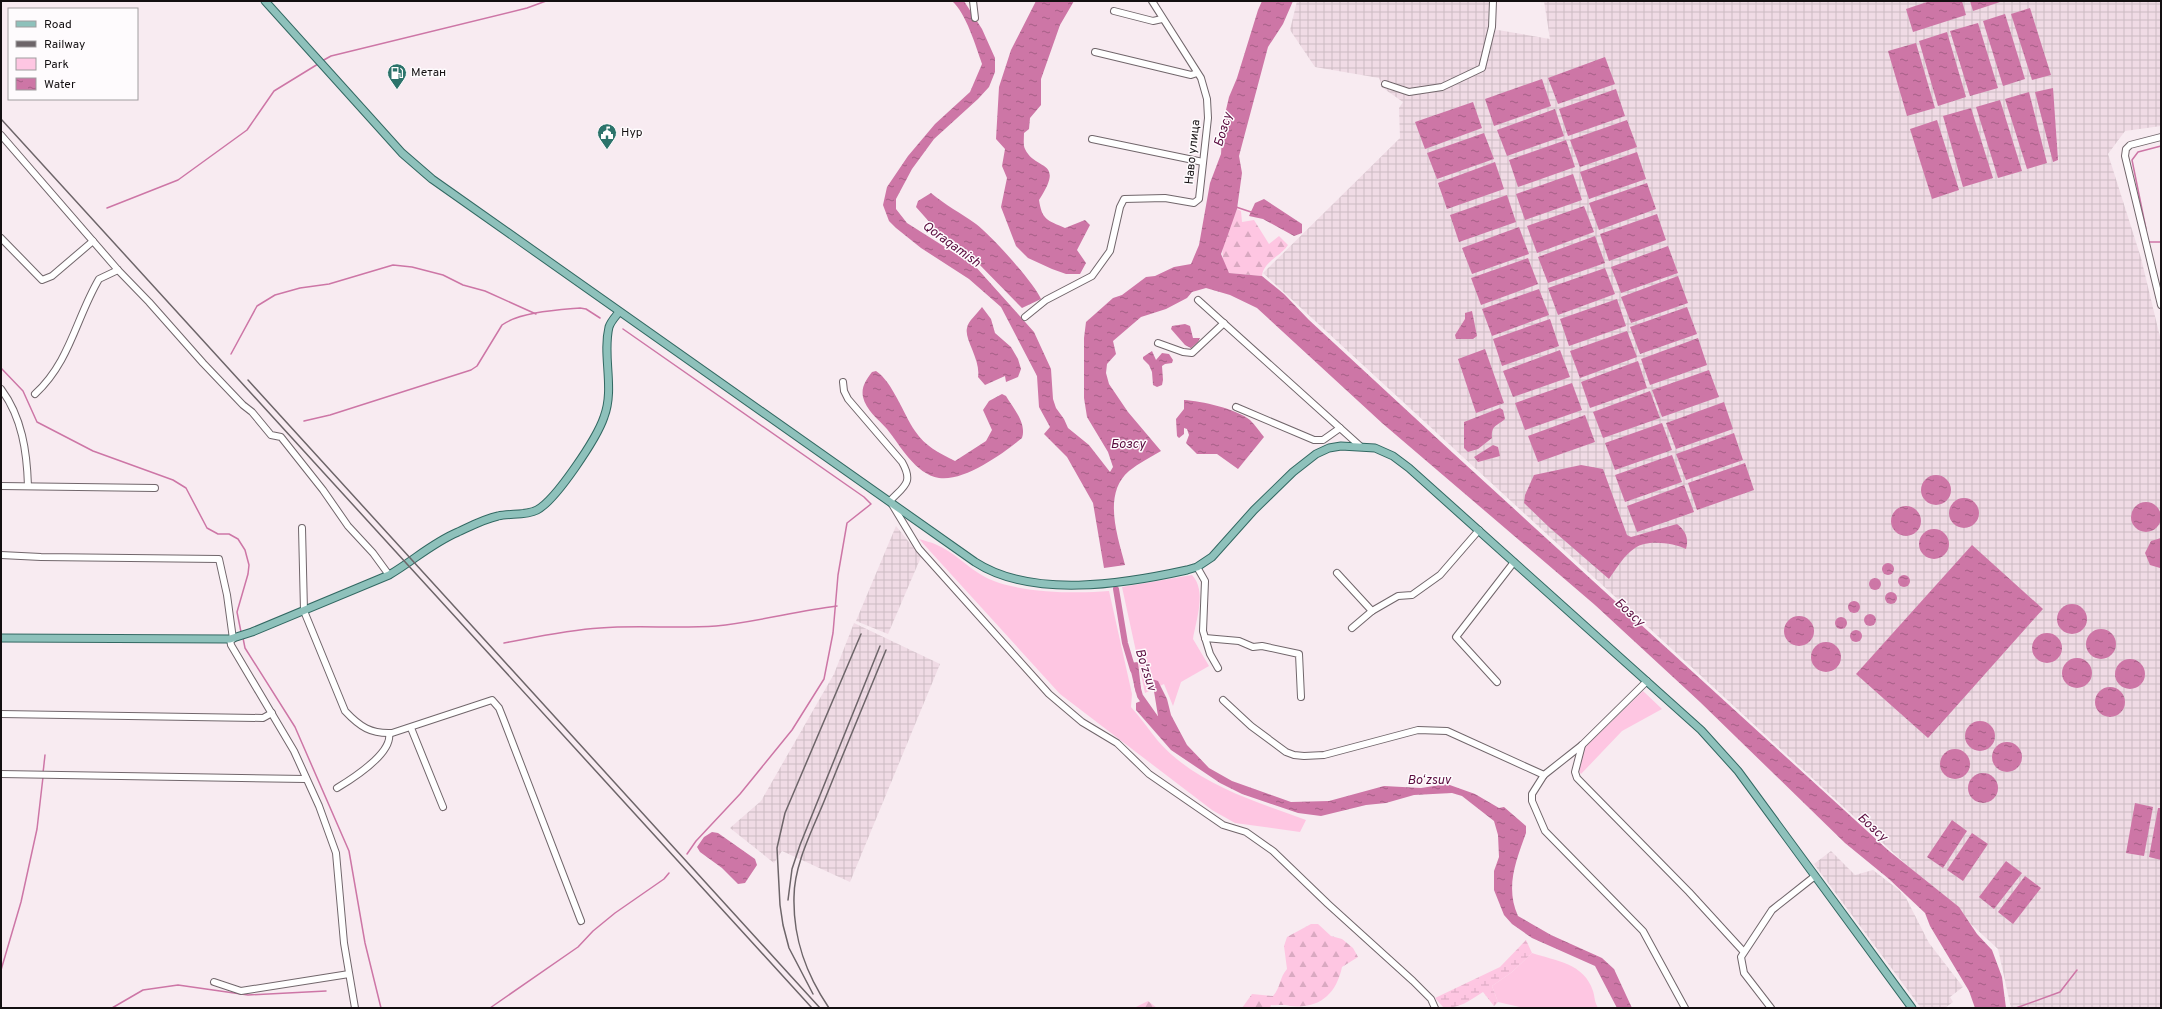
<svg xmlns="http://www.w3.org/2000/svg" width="2162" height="1009" viewBox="0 0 2162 1009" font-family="Overpass,sans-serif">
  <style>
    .industrial { fill: url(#industrial-grid) }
    .green { fill: #fec6e2 }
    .forest { fill: url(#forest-firs) }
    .wetland { fill: url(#wetland-marsh) }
    .water { fill: url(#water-ripples) }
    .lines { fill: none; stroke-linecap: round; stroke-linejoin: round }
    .stream { stroke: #cd76a6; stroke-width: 1.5 }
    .canal { stroke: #cd76a6; stroke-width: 6 }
    .minor-casing { stroke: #71666b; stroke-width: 8 }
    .major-casing { stroke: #326862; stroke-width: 9 }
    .minor { stroke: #fff; stroke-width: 6 }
    .major { stroke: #8ec1bb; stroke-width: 7 }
    .rail { stroke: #6d6569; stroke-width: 1.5 }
    .labels { text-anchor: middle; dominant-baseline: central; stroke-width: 3; stroke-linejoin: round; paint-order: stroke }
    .poi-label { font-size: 12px; fill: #130f11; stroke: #fefbfd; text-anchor: start }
    .street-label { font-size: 12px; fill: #130f11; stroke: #fefbfd }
    .water-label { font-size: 13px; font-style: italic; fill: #5a0b3e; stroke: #fefbfd }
  </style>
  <defs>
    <pattern id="industrial-grid" width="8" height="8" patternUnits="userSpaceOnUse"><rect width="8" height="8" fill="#f0dbe5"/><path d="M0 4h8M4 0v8" fill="none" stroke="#cdbbc3"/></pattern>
    <pattern id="forest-firs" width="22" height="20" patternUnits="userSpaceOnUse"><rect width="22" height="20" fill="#fec6e2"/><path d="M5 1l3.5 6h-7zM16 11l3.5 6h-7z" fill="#d9a9c1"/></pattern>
    <pattern id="wetland-marsh" width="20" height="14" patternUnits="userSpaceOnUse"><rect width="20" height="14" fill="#fec6e2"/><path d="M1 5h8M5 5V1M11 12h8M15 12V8" fill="none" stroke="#d9a9c1"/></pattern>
    <pattern id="water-ripples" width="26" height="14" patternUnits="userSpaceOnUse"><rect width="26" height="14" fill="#cd76a6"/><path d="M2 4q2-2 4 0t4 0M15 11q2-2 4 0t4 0" fill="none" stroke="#a55f86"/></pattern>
  </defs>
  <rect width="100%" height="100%" fill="#f8ebf1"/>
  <!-- industrial -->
  <g class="industrial">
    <polygon points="1297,1 1489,1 1488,27 1495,28 1494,31 1498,30 1550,39 1544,1 2161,1 2161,126 2125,131 2108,154 2141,258 2161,341 2161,1008 2011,1008 1998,949 1263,273 1400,138 1399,108 1403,102 1383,88 1379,78 1315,67 1290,30"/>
    <polygon points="896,526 921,557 888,634 856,621"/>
    <polygon points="854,623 940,664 850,882 782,851 774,863 730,828 761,801 834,674"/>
    <polygon points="1831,851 1855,875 1873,870 1899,890 1906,898 1929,943 1963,987 1950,997 1953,1002 1945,1008 1921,1008 1814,864"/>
  </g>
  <!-- green -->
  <g class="green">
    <path d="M 919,539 C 925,541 931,542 937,545 C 954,552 968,568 985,577 C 1015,593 1075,594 1109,591 L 1132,694 L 1131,707 C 1141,718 1149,730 1158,741 C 1196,784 1254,801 1306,820 L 1300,832 L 1235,823 L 1212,810 L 1132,749 L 1060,694 Z"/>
    <path d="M 1192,575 C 1207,591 1196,620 1193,639 L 1209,666 L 1181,682 L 1173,706 L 1164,684 L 1145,693 L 1122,587 Z"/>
    <polygon points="1643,691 1662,709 1622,731 1581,774 1579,771 1584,748"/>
    <path d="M 1532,953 C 1556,961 1584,963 1593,991 C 1595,997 1594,1001 1598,1008 L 1524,1008 L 1498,1002 L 1492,986 L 1512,972 Z"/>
  </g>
  <!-- forest -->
  <g class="forest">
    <path d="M 1237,209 L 1241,211 L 1242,222 L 1254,220 L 1269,244 L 1279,236 L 1288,245 C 1281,256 1263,262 1262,276 L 1229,273 C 1214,250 1228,233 1237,209 Z"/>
    <path d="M 1311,924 L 1318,924 L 1331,936 L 1342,939 L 1353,948 L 1358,957 L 1342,967 C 1336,995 1319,1009 1290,1006 C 1284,1004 1277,1006 1271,1005 L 1270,1008 L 1242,1008 L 1252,994 L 1273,996 C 1281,987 1279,978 1287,969 L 1284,946 L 1287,937 Z"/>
    <polygon points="1148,1001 1157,1008 1134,1008"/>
  </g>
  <!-- wetland -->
  <path class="wetland" d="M 1526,940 L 1532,953 L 1512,972 L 1492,986 L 1498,1002 L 1494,1006 L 1483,992 C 1469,1001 1460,1008 1444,1008 L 1435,998 L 1500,967 Z"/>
  <!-- water -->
  <g class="water">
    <path d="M 952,1 L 964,1 L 982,29 L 995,58 L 995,72 L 989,87 L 978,99 L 934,139 L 912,169 L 896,199 L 896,209 L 907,223 L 975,266 L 1034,332 L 1051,369 L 1053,399 L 1056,408 L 1064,419 L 1068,428 L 1089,445 L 1110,472 L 1113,467 L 1108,452 L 1087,417 L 1084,398 L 1084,338 L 1086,322 L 1113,298 L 1122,295 L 1146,277 L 1155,276 L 1174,267 L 1191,264 L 1199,245 L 1210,183 L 1221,154 L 1223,123 L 1229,97 L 1237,78 L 1258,10 L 1262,1 L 1293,1 L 1283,24 L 1268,47 L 1239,156 L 1242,173 L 1237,209 L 1221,254 L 1229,273 L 1262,276 L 1284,294 L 1309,320 L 1454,454 L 1889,851 L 1959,907 L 1977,934 L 1992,950 L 2002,977 L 2006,1008 L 1975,1008 L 1969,991 L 1930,926 L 1925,913 L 1889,879 L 1845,843 L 1700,702 L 1595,605 L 1382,423 L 1257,308 L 1230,295 L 1206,288 L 1192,292 L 1187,298 L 1166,309 L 1141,317 L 1113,341 L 1116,354 L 1107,364 L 1106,373 L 1109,384 L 1128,412 L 1161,451 C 1151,457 1139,463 1129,471 C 1102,494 1118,537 1125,565 L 1104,568 L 1093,503 L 1067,457 L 1044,434 L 1050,427 L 1039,407 L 1037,376 L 1001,307 L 969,279 L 921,248 L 896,228 L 889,221 L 883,205 L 887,187 L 908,156 L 935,124 L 970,92 L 982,64 C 976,47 966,13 952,1 Z"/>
    <path d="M 1036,1 L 1074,1 L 1060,25 L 1041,79 L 1041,105 L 1030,118 L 1029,129 L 1024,133 C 1024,138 1023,145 1025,149 C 1035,171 1066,159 1039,200 C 1042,220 1047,220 1065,228 L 1085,220 L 1090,225 L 1077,250 L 1086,263 L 1080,274 L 1066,274 L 1052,269 L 1028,258 L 1016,246 L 1001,207 L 1007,178 L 1002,166 L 1005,149 L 996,139 L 999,87 L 1011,50 Z"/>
    <polygon points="1930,1 1962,1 1966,15 1913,32 1906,9"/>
    <polygon points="1970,1 2003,1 1973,11"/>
    <polygon points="2030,8 2051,75 2032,80 2011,14"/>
    <polygon points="2005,14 2025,79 2003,86 1983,21"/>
    <polygon points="1978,23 1998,88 1970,96 1950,31"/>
    <polygon points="1947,32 1966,97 1938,106 1919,41"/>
    <polygon points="1916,43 1935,108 1907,116 1888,51"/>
    <polygon points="1605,57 1615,84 1558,104 1548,78"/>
    <polygon points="1542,79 1551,106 1494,126 1485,99"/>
    <polygon points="2053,88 2058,160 2053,162 2035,92"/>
    <polygon points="1616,89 1625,116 1568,136 1559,109"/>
    <polygon points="2029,92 2047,163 2027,169 2005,99"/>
    <polygon points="2000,100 2022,171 1998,178 1976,107"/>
    <polygon points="1473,102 1482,128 1425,149 1415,122"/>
    <polygon points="1971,108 1993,178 1963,187 1943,116"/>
    <polygon points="1555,109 1564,136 1507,156 1497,130"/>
    <polygon points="1627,120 1637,147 1580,167 1570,140"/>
    <polygon points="1937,120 1959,190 1932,199 1910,129"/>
    <polygon points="1484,133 1494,159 1437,179 1427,153"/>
    <polygon points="1566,140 1575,167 1518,187 1509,160"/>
    <polygon points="1637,152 1646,179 1589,199 1580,172"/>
    <polygon points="1495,162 1504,189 1447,209 1438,183"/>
    <polygon points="1573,174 1582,200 1525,220 1516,194"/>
    <polygon points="1647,183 1656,209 1599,230 1589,203"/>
    <path d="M 931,193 C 945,205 961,213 976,224 C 991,235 1034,283 1041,299 L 1022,308 L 974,259 L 940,234 L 916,207 L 918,201 Z"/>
    <polygon points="1507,195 1516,222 1459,242 1450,215"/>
    <polygon points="1264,199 1302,224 1302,233 1294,236 1263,219 1249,216 1255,203"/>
    <polygon points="1584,206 1594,232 1537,253 1527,226"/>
    <polygon points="1657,214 1666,240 1609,261 1600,234"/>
    <polygon points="1519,227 1529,254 1472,274 1462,248"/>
    <polygon points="1595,236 1605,263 1548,283 1538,257"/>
    <polygon points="1668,246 1678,273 1621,293 1611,267"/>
    <polygon points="1528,258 1538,284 1481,305 1471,278"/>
    <polygon points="1605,268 1615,294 1558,315 1548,288"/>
    <polygon points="1678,276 1688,303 1631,323 1621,297"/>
    <polygon points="1539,289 1549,315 1492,336 1482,309"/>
    <polygon points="1617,299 1626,326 1569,346 1560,319"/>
    <path d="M 982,307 L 991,319 L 995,333 L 1011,347 L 1018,359 L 1021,369 L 1018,377 L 1006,382 L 1005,376 L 985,385 L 978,377 C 981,360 964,339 967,328 C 968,321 978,313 982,307 Z"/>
    <polygon points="1687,307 1697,334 1640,354 1630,327"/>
    <polygon points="1472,311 1477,336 1473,339 1456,339 1455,335 1465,319 1465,313"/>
    <polygon points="1550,319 1559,346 1502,366 1493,339"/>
    <polygon points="1185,324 1190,326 1193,338 1200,338 1198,342 1191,348 1185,345 1171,329 1172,326"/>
    <polygon points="1627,331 1637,357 1580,378 1570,351"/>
    <polygon points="1698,338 1707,365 1650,385 1641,359"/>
    <polygon points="1485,349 1504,403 1476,413 1458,359"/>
    <polygon points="1560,350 1570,377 1513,397 1503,371"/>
    <polygon points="1152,351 1156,360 1162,353 1169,354 1173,360 1172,363 1165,364 1162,366 1163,380 1162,385 1157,387 1153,385 1152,372 1149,365 1143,359 1143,357"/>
    <polygon points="1638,361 1647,388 1590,408 1581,382"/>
    <polygon points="1709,370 1719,397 1662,417 1652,390"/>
    <path d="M 876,371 C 892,381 904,415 915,431 C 925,446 939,453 955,461 L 986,441 L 992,430 L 983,410 L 989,401 L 1002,394 L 1006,396 C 1013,408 1027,423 1022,438 C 1004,453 964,482 939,478 C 915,474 900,445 887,429 C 878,419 866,410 863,397 C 861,387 866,380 872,372 Z"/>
    <polygon points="1572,383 1582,410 1525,430 1515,403"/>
    <polygon points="1650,391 1660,418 1603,438 1593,412"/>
    <path d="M 1184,400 C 1201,401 1237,409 1250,420 C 1255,425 1260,432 1264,437 L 1238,469 L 1217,454 L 1197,454 L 1186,443 L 1189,435 L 1187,429 L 1184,428 L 1184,434 L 1179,438 L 1177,436 L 1176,419 L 1184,409 Z"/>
    <polygon points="1724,402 1733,429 1676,449 1666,423"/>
    <path d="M 1500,408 L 1503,410 L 1505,419 C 1497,426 1491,425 1492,438 L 1478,449 L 1468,452 L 1464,448 L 1464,422 Z"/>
    <polygon points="1585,415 1595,442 1538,462 1528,436"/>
    <polygon points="1662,423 1672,450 1615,470 1605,443"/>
    <polygon points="1734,433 1743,460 1686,480 1676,454"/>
    <polygon points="1493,445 1498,447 1500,456 1478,462 1474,457"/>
    <polygon points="1672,455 1682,482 1625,502 1615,475"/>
    <polygon points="1745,463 1754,490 1697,510 1688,483"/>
    <path d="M 1581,465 L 1603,469 L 1627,535 L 1631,537 L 1677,524 C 1686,531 1689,539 1686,549 C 1674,543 1647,539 1635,548 C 1624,555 1616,569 1609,579 L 1550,528 L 1524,503 L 1525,495 L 1534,475 Z"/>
    <circle cx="1936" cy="490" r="15"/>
    <polygon points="1684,485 1694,512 1637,532 1627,506"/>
    <circle cx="1964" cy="513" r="15"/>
    <circle cx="2146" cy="517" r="15"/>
    <circle cx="1906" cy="521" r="15"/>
    <circle cx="1934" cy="544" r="15"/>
    <polygon points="2161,538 2161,567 2160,568 2150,565 2145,553 2151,541"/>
    <polygon points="1972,545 2043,609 1928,738 1856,674"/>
    <circle cx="1888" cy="569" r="6"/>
    <circle cx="1904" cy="581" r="6"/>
    <circle cx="1875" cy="584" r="6"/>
    <circle cx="1891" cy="598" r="6"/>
    <circle cx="1854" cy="607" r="6"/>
    <circle cx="2072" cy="619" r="15"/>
    <circle cx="1870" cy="620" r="6"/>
    <circle cx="1799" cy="631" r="15"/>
    <circle cx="1841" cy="623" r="6"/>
    <circle cx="2101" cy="644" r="15"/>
    <circle cx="1856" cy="636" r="6"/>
    <circle cx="2047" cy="648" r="15"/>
    <circle cx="1826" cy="657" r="15"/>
    <circle cx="2077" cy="673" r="15"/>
    <circle cx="2130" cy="674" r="15"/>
    <polygon points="1138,662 1141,689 1136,693 1129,663"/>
    <path d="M 1152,679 L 1158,681 L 1167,699 L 1171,715 L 1187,745 L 1209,768 L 1232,781 L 1291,802 L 1329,801 L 1384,786 L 1421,788 L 1447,784 L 1475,794 L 1499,808 L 1504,807 L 1526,826 L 1526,833 C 1516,861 1505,887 1518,916 L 1551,935 L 1602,958 L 1614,969 L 1632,1008 L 1617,1008 L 1595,966 L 1532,938 L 1512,924 L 1504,915 L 1494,890 L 1494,871 L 1499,857 L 1498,835 L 1494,821 L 1462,796 L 1452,793 L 1414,795 L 1386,803 L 1366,805 L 1321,816 L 1298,813 L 1242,794 L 1220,783 L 1171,750 L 1136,710 L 1136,703 L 1143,700 L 1153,717 L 1158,716 Z"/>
    <circle cx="2110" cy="702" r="15"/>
    <circle cx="1980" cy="736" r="15"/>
    <circle cx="2007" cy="757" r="15"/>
    <circle cx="1955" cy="764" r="15"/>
    <circle cx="1983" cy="788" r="15"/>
    <polygon points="2135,803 2153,807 2144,856 2126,853"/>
    <polygon points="2158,808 2161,808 2161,860 2149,857"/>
    <polygon points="1952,820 1967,831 1943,868 1927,857"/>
    <polygon points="712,832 718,833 755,859 757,865 745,883 738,884 722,868 700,852 697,847 704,837"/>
    <polygon points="1972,833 1988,844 1963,881 1947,870"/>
    <polygon points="2006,861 2022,873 1994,909 1979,897"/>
    <polygon points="2025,876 2041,888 2013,924 1998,912"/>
  </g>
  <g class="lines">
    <!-- stream -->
    <g class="stream">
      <polyline points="322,61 331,56 527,8 546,1"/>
      <polyline points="1236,207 1251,212"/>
      <polyline points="107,208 178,180 247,130 274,91 318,64"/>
      <polyline points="2146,229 2132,160 2138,152 2161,146"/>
      <polyline points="2148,242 2161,242"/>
      <polyline points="623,329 864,497 871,504 847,523 838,575 833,633 824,679 792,730 740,794 696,841 687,854"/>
      <polyline points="231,354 257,306 275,295 300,288 329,284 393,265 412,267 443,275 463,285 485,291 536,314"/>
      <polyline points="1,368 23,391 37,422 93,451 173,480 186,488 207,528 218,534 229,534 238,539 245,550 249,565 248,574 237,612 241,632"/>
      <path d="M 304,421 L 330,415 L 471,370 L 477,366 L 502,325 C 520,312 558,310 580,308 L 586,309 L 600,318"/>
      <polyline points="243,638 245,648 295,727 349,851 365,943 381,1008"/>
      <path d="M 504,643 C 536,637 568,630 600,628 C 639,625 678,629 716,626 C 757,622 796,611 837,606"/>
      <polyline points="43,773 45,755"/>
      <polyline points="1,970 21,902 37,829 43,777"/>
      <polyline points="112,1008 143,990 178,985 248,995 326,991"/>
      <polyline points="490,1008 578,947 593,931 615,913 664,879 669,873"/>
      <polyline points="2016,1008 2060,992 2077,970"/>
    </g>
    <!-- canal -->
    <g class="canal">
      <polyline points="1116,589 1125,643 1133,670"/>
      <polyline points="1137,685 1140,696 1159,723"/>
    </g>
    <defs>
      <g id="minor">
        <polyline points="973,1 975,18"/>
        <polyline points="1114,11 1153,21 1162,19"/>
        <polyline points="1095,52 1191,75 1197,73"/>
        <polyline points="1385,84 1409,92 1442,87 1482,68 1492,27 1493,1"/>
        <polyline points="1,135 118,270 149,302 203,363 243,405 252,412 271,435 281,437 323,490 348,526 373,553 389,575"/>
        <polyline points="2161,137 2130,145 2126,149 2125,156 2161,305"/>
        <polyline points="1092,139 1203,162"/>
        <polyline points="1,238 42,280 52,276 93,241"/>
        <polyline points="1198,300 1360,446"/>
        <polyline points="1025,317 1046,300 1092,276 1110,251 1120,207 1124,199 1165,198 1194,203 1199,199 1208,118 1207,99 1201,78 1152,1"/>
        <polyline points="1158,343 1183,352 1192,353 1224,323"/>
        <path d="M 843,382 L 844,391 L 848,399 L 902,462 C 914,483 904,486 890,501 L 919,549 L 1049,694 L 1082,722 L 1117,743 L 1149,774 L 1223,825 L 1246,832 L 1273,851 L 1328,904 L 1413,981 L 1431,999 L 1435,1008"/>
        <path d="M 1,389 C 22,417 27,452 28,486"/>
        <path d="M 35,394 C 70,362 76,318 99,279 L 118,270"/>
        <polyline points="1236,407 1314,440 1323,440 1340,428"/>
        <polyline points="1,486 155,488"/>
        <path d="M 302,528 L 304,611 L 345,711 C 360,727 371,734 392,733 L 492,700 L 499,708 L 503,718 L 581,921"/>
        <polyline points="1,555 41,557 219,559 227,595 233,639"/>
        <polyline points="1197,567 1205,581 1203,631 1210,654 1218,668"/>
        <polyline points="1337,573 1372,611"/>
        <polyline points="1352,628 1372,611 1398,596 1412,595 1440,575 1479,530"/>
        <polyline points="1205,638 1239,641 1253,647 1262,646 1299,654 1301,697"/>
        <polyline points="230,639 231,645 294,751 319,806 336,853 344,943 355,1008"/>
        <polyline points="1647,681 1582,745 1544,775 1532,794 1532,801 1545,831 1643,931 1685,1008"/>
        <polyline points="1497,682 1456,637 1514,562"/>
        <polyline points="1223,700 1251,726 1286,752 1294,755 1304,756 1324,755 1418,730 1447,731 1544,775"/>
        <polyline points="1,714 263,718 272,713"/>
        <polyline points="411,728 443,807"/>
        <polyline points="1582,745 1575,772 1577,778 1689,892 1743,951"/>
        <polyline points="1,774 306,779"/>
        <path d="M 337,788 C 352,779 393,753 389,733"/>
        <polyline points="214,982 241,991 349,974"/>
        <polyline points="1771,1008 1744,973 1741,957 1772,910 1815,876"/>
      </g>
      <g id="major">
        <path d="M 265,1 L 402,153 L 432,179 L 975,562 C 1032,599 1124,584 1187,570 L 1197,567 L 1212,557 L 1254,510 L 1293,472 L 1316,454 L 1329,448 L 1341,446 L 1375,448 L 1393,456 L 1409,468 L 1701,730 L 1738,771 L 1912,1008"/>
        <path d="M 1,638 L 230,639 L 252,632 L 389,575 C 413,561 432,543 458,532 C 471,526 484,519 498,516 C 510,513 525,516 537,510 C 556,500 597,438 604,417 C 615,388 602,356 609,327 C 611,321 616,316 619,312"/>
      </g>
    </defs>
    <!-- minor casing -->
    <use href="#minor" class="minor-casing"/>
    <!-- major casing -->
    <use href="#major" class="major-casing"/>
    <!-- minor -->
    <use href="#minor" class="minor"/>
    <!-- major -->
    <use href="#major" class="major"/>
    <!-- rail -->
    <g class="rail">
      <polyline points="1,119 812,1008"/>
      <polyline points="248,380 820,1008"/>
      <polyline points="788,900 792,869 800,845 880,646"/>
      <polyline points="813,994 789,948 783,925 780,905 777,848 785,813 861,634"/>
      <path d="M 829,1008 C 806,974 793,939 794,897 C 794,864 813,829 825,799 C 845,749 866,699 886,650"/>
    </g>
  </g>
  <!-- icons -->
  <defs>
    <symbol id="fuel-pin" viewBox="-11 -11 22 30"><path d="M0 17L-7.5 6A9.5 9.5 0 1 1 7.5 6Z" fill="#2c736b" stroke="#fefbfd"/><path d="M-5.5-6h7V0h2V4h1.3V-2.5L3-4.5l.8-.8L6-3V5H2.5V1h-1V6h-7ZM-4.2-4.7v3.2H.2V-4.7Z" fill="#fff"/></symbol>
    <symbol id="civic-pin" viewBox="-11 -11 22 30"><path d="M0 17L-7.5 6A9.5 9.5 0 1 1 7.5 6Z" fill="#2c736b" stroke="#fefbfd"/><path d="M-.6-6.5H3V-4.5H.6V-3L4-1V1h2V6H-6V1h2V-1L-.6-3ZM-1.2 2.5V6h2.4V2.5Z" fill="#fff"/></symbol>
  </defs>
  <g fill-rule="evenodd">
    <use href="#fuel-pin" x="386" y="62" width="22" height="30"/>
    <use href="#civic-pin" x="596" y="122" width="22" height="30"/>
  </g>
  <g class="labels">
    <!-- poi labels -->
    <g class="poi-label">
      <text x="411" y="73">Метан</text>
      <text x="621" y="133">Нур</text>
    </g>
    <!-- street labels -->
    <g class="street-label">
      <text transform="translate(1193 152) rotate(-84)">Наво улица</text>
    </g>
    <!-- water labels -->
    <g class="water-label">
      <text transform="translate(1224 130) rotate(-73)">Бозсу</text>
      <text transform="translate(951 245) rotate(36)">Qoraqamish</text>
      <text x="1128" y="445">Бозсу</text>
      <text transform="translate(1629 613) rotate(42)">Бозсу</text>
      <text transform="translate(1145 670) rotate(72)">Bo'zsuv</text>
      <text x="1429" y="781">Boʻzsuv</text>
      <text transform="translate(1872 828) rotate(42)">Бозсу</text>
    </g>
  </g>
  <!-- border -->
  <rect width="2162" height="1009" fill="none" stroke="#130f11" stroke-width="4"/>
  <!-- legend -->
  <rect x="8" y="8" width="130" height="92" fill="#fefbfd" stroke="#a09d9f"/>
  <rect x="16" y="21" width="20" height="6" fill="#8ec1bb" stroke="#a09d9f"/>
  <text x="44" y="28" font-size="12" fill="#130f11">Road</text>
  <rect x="16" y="41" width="20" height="6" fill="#6d6569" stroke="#a09d9f"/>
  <text x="44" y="48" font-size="12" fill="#130f11">Railway</text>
  <rect x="16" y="58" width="20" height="12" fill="#fec6e2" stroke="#a09d9f"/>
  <text x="44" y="68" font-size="12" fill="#130f11">Park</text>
  <rect x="16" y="78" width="20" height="12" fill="url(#water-ripples)" stroke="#a09d9f"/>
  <text x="44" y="88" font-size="12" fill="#130f11">Water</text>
</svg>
